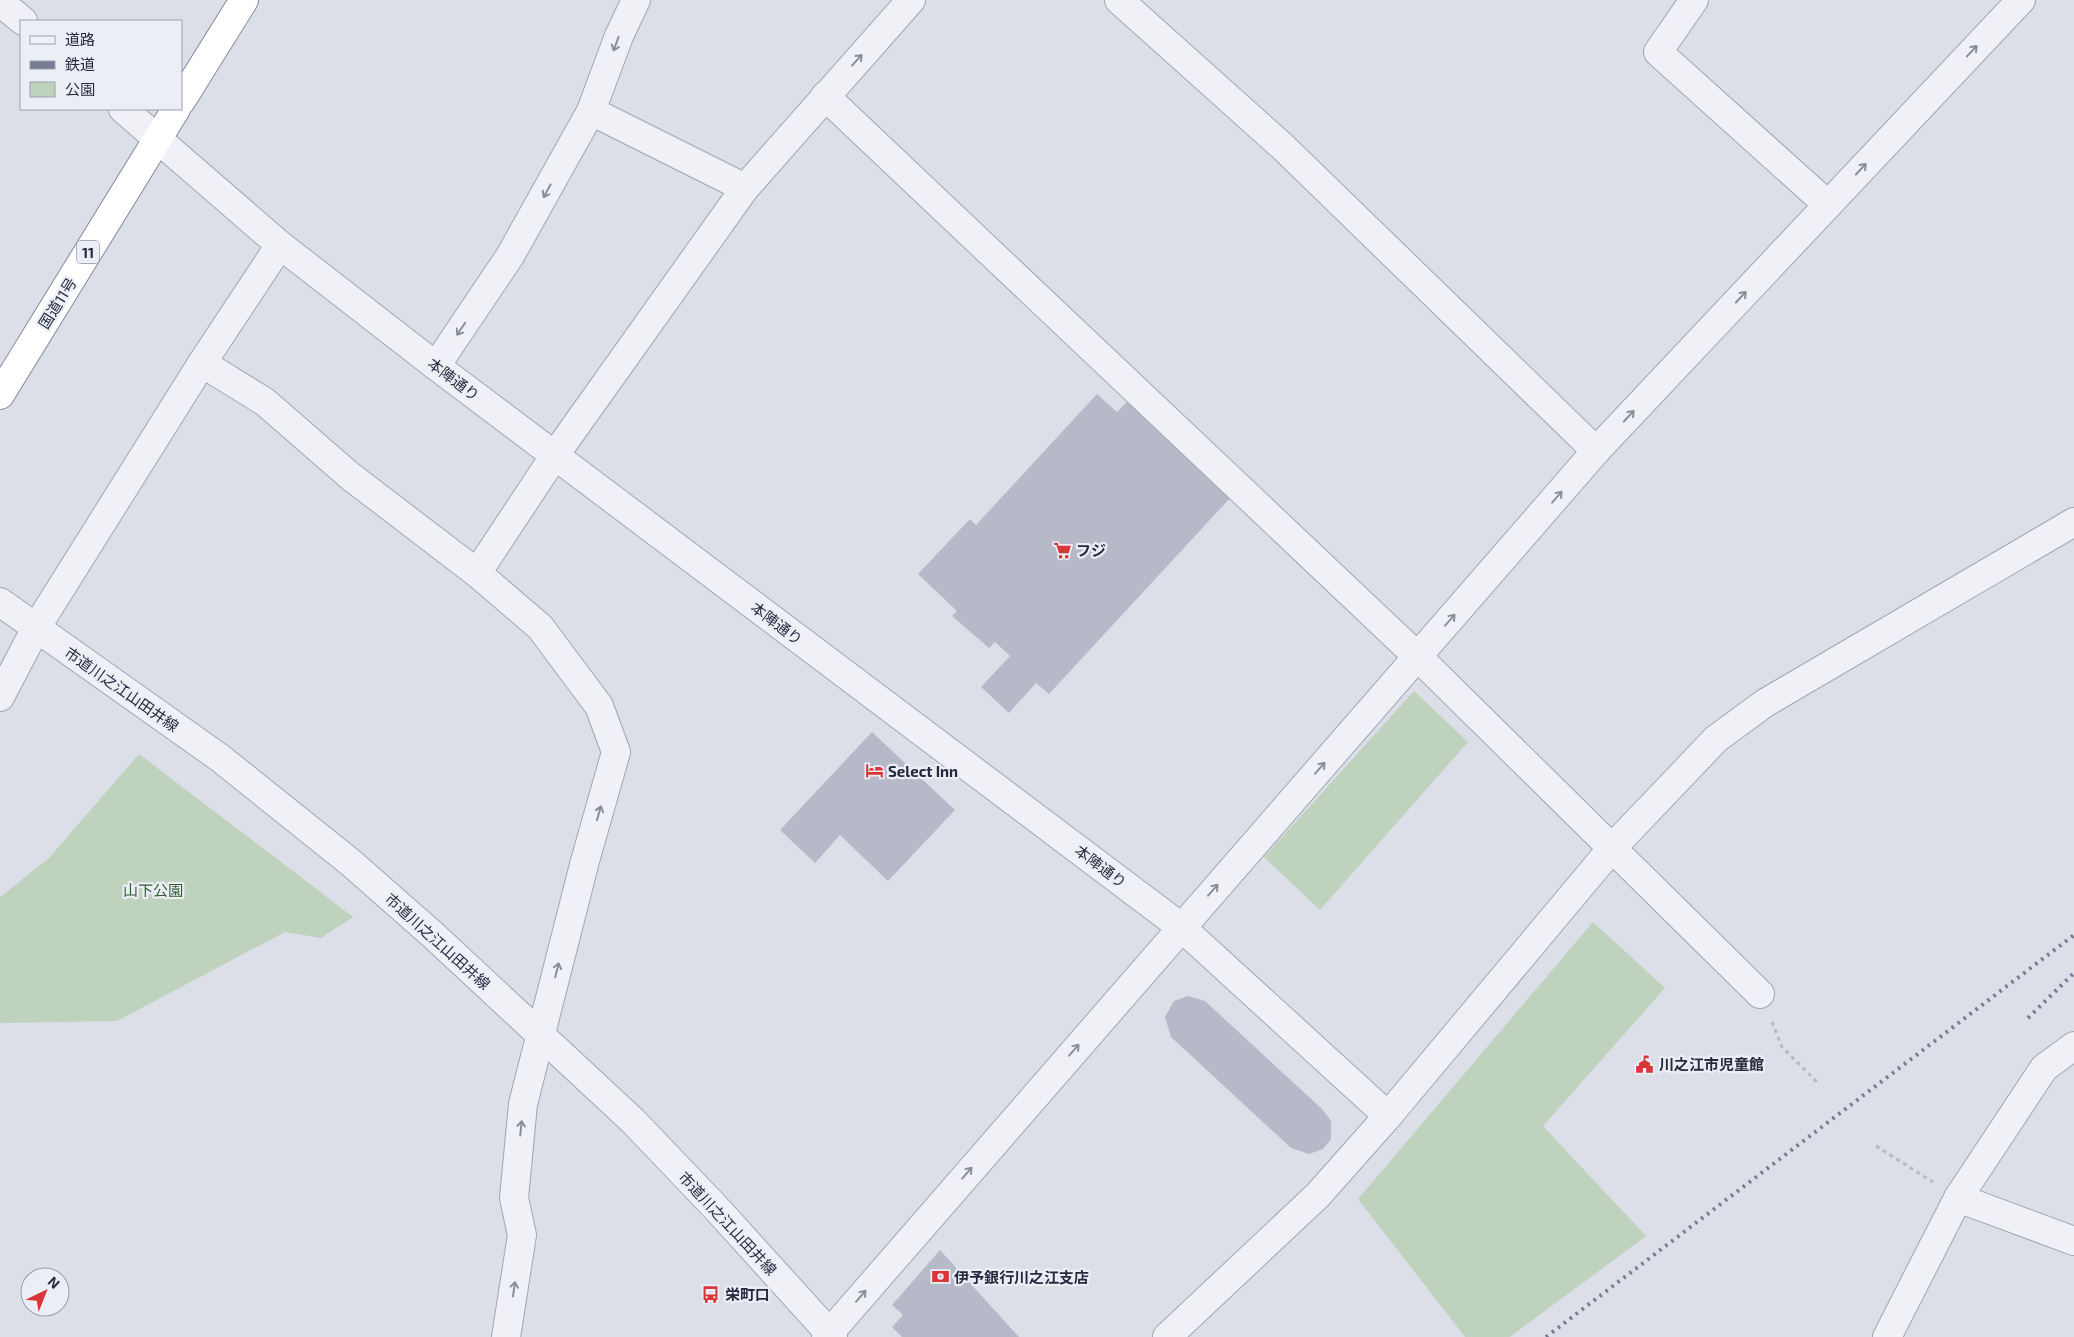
<svg xmlns="http://www.w3.org/2000/svg" width="2074" height="1337" viewBox="0 0 2074 1337" font-family="'Exo 2','Noto Sans JP',sans-serif">
  <style>
    .green { fill: #bfd2bd }
    .building { fill: #b6bac8 }
    .lines { fill: none; stroke-linecap: round; stroke-linejoin: round }
    .minor-casing { stroke: #a1a5b2; stroke-width: 30 }
    .tertiary-casing { stroke: #a1a5b2; stroke-width: 30 }
    .trunk-casing { stroke: #838a9f; stroke-width: 30 }
    .path { stroke: #b6bac3; stroke-width: 3; stroke-dasharray: 4 4; stroke-linecap: butt }
    .minor { stroke: #eff1f6; stroke-width: 28 }
    .tertiary { stroke: #eff1f6; stroke-width: 28 }
    .trunk { stroke: #fff; stroke-width: 28 }
    .rail { stroke: #757c92; stroke-width: 4; stroke-dasharray: 2.5 5; stroke-linecap: butt }
    .oneway { stroke: #8a8e9a }
    .labels { text-anchor: middle; dominant-baseline: central; stroke-width: 4.5; stroke-linejoin: round; paint-order: stroke }
    .shield { fill: #eceef5; stroke: #616676; stroke-width: 1 }
    .shield-label { font-size: 14px; font-weight: bold; fill: #252b3f }
    .street-label { font-size: 15px; fill: #252b3f; stroke: #eceef5 }
    .poi-label { font-size: 15px; font-weight: bold; fill: #252b3f; stroke: #eceef5; text-anchor: start }
    .park-label { font-size: 15px; fill: #335c31; stroke: #eceef5 }
  </style>
  <rect width="100%" height="100%" fill="#dcdfe8"/>
  <!-- green -->
  <g class="green">
    <polygon points="1414,691 1468,742 1320,910 1264,857"/>
    <polygon points="139,754 353,917 321,938 285,932 117,1021 0,1023 0,897 49,858"/>
    <polygon points="1593,922 1665,988 1543,1126 1646,1236 1510,1337 1465,1337 1358,1199"/>
  </g>
  <!-- building -->
  <g class="building">
    <polygon points="1097,394 1117,412 1128,401 1231,497 1049,694 1036,683 1009,713 981,687 1010,656 995,642 989,648 952,616 957,611 918,574 970,519 976,525"/>
    <polygon points="872,732 955,810 888,881 840,835 815,863 780,830"/>
    <polygon points="1188,996 1205,1001 1322,1109 1331,1121 1331,1139 1323,1149 1309,1154 1291,1148 1171,1037 1165,1017 1174,1001"/>
    <polygon points="940,1250 1019,1337 902,1337 892,1327 903,1315 892,1305"/>
  </g>
  <g class="lines">
    <defs>
      <g id="minor">
        <polyline points="1119,0 1283,147 1596,451"/>
        <polyline points="1694,0 1658,52 1828,205"/>
        <polyline points="0,2 23,21"/>
        <polyline points="825,96 1418,657 1760,994"/>
        <polyline points="123,109 280,245 436,366 1181,927"/>
        <polyline points="591,111 745,188"/>
        <polyline points="202,363 265,402 350,476 477,573 540,627 599,706 616,752 585,861 523,1104 514,1198 522,1235 506,1337"/>
        <polyline points="436,366 510,256 591,111 619,36 636,0"/>
        <polyline points="477,573 555,455 745,188 911,0"/>
        <polyline points="0,697 36,628 202,363 280,245"/>
        <polyline points="1958,1198 2074,1241"/>
        <polyline points="1887,1337 1958,1198 2044,1068 2074,1046"/>
      </g>
      <g id="tertiary">
        <polyline points="0,602 220,758 350,862 433,935 633,1121 718,1210 833,1337"/>
        <polyline points="1181,927 1388,1116"/>
        <polyline points="826,1337 1596,451 2021,0"/>
        <polyline points="1167,1337 1318,1195 1388,1116 1613,847 1716,739 1765,703 2074,522"/>
      </g>
      <g id="trunk">
        <polyline points="181,101 244,0"/>
        <polyline points="0,395 176,109"/>
      </g>
    </defs>
    <!-- minor casing -->
    <use href="#minor" class="minor-casing"/>
    <!-- tertiary casing -->
    <use href="#tertiary" class="tertiary-casing"/>
    <!-- trunk casing -->
    <use href="#trunk" class="trunk-casing"/>
    <!-- path -->
    <g class="path">
      <polyline points="1772,1022 1782,1047 1819,1084"/>
      <polyline points="1876,1146 1933,1182"/>
    </g>
    <!-- minor -->
    <use href="#minor" class="minor"/>
    <!-- tertiary -->
    <use href="#tertiary" class="tertiary"/>
    <!-- trunk -->
    <use href="#trunk" class="trunk"/>
    <!-- rail -->
    <g class="rail">
      <polyline points="2028,1018 2074,973"/>
      <polyline points="1546,1337 2074,935"/>
    </g>
  </g>
  <!-- one-way arrows -->
  <defs><path id="oneway-shaft" d="M-6 0H5M1.5-3L5.5 0L1.5 3" fill="none" stroke-width="1.6" stroke-linecap="round" stroke-linejoin="round" transform="scale(1.25)"/></defs>
  <g class="oneway">
    <use href="#oneway-shaft" transform="translate(616 44) rotate(110)"/>
    <use href="#oneway-shaft" transform="translate(1972 51) rotate(-47)"/>
    <use href="#oneway-shaft" transform="translate(857 60) rotate(-48)"/>
    <use href="#oneway-shaft" transform="translate(1861 169) rotate(-47)"/>
    <use href="#oneway-shaft" transform="translate(547 191) rotate(119)"/>
    <use href="#oneway-shaft" transform="translate(1741 297) rotate(-47)"/>
    <use href="#oneway-shaft" transform="translate(461 329) rotate(124)"/>
    <use href="#oneway-shaft" transform="translate(1629 416) rotate(-47)"/>
    <use href="#oneway-shaft" transform="translate(1557 497) rotate(-49)"/>
    <use href="#oneway-shaft" transform="translate(1450 620) rotate(-49)"/>
    <use href="#oneway-shaft" transform="translate(1320 768) rotate(-49)"/>
    <use href="#oneway-shaft" transform="translate(599 813) rotate(-74)"/>
    <use href="#oneway-shaft" transform="translate(1213 890) rotate(-49)"/>
    <use href="#oneway-shaft" transform="translate(557 970) rotate(-76)"/>
    <use href="#oneway-shaft" transform="translate(1074 1050) rotate(-49)"/>
    <use href="#oneway-shaft" transform="translate(521 1128) rotate(-84)"/>
    <use href="#oneway-shaft" transform="translate(967 1173) rotate(-49)"/>
    <use href="#oneway-shaft" transform="translate(514 1289) rotate(-82)"/>
    <use href="#oneway-shaft" transform="translate(861 1296) rotate(-49)"/>
  </g>
  <!-- icons -->
  <defs>
    <symbol id="supermarket-bare" viewBox="-9 -9 18 18"><path d="M-6-5.5h2.5l.6 2H6L4.5 2H-2.5L-4.4-4H-6ZM-1.5 3.2a1.3 1.3 0 1 0 .1 0ZM3 3.2a1.3 1.3 0 1 0 .1 0Z" fill="#d83638" stroke="#eceef5" stroke-width="2.5" paint-order="stroke"/></symbol>
    <symbol id="hotel-bare" viewBox="-9 -9 18 18"><path d="M-6-4.5h1.5V1H6V5H4.5V3h-9V5H-6ZM-4 0a1.8 1.8 0 1 1 3.6 0ZM.5 0V-2.5h3Q6-2.5 6 0Z" fill="#d83638" stroke="#eceef5" stroke-width="2.5" paint-order="stroke"/></symbol>
    <symbol id="civic-bare" viewBox="-9 -9 18 18"><path d="M-.6-6.5H3V-4.5H.6V-3L4-1V1h2V6H-6V1h2V-1L-.6-3ZM-1.2 2.5V6h2.4V2.5Z" fill="#d83638" stroke="#eceef5" stroke-width="2.5" paint-order="stroke"/></symbol>
    <symbol id="bank-bare" viewBox="-9 -9 18 18"><path d="M-6-4H6V4H-6ZM0-2.3a2.3 2.3 0 1 0 0 4.6a2.3 2.3 0 1 0 0-4.6Z" fill="#d83638" stroke="#eceef5" stroke-width="2.5" paint-order="stroke"/></symbol>
    <symbol id="bus-bare" viewBox="-9 -9 18 18"><path d="M-5-6H5V4H4V6H2V4H-2V6H-4V4H-5ZM-3.5-4V0h7V-4ZM-3.5 1.2v1.5H-2V1.2ZM2 1.2v1.5H3.5V1.2Z" fill="#d83638" stroke="#eceef5" stroke-width="2.5" paint-order="stroke"/></symbol>
  </defs>
  <g fill-rule="evenodd">
    <use href="#supermarket-bare" x="1050" y="538" width="25" height="25"/>
    <use href="#hotel-bare" x="862" y="758" width="25" height="25"/>
    <use href="#civic-bare" x="1632" y="1052" width="25" height="25"/>
    <use href="#bank-bare" x="928" y="1264" width="25" height="25"/>
    <use href="#bus-bare" x="698" y="1282" width="25" height="25"/>
  </g>
  <g class="labels">
    <!-- shield labels -->
    <rect class="shield" x="77" y="240.5" width="22" height="23" rx="4"/>
    <g class="shield-label">
      <text x="88" y="252">11</text>
    </g>
    <!-- street labels -->
    <g class="street-label">
      <text transform="translate(57 303) rotate(-58)">国道11号</text>
      <text transform="translate(454 379) rotate(37)">本陣通り</text>
      <text transform="translate(777 623) rotate(37)">本陣通り</text>
      <text transform="translate(122 689) rotate(35)">市道川之江山田井線</text>
      <text transform="translate(1101 866) rotate(37)">本陣通り</text>
      <text transform="translate(438 941) rotate(42)">市道川之江山田井線</text>
      <text transform="translate(728 1223) rotate(47)">市道川之江山田井線</text>
    </g>
    <!-- poi labels -->
    <g class="poi-label">
      <text x="1076" y="550">フジ</text>
      <text x="888" y="771">Select Inn</text>
      <text x="1659" y="1064">川之江市児童館</text>
      <text x="954" y="1277">伊予銀行川之江支店</text>
      <text x="725" y="1294">栄町口</text>
    </g>
    <!-- park labels -->
    <g class="park-label">
      <text x="153" y="890">山下公園</text>
    </g>
  </g>
  <!-- legend -->
  <rect x="20" y="20" width="162" height="90" fill="#eceef5" stroke="#9ca0ac"/>
  <rect x="30" y="36" width="25" height="8" fill="#eff1f6" stroke="#9ca0ac"/>
  <text x="65" y="45" font-size="15" fill="#252b3f">道路</text>
  <rect x="30" y="61" width="25" height="8" fill="#757c92" stroke="#9ca0ac"/>
  <text x="65" y="70" font-size="15" fill="#252b3f">鉄道</text>
  <rect x="30" y="82" width="25" height="15" fill="#bfd2bd" stroke="#9ca0ac"/>
  <text x="65" y="95" font-size="15" fill="#252b3f">公園</text>
  <!-- north arrow -->
  <g transform="translate(45 1292) rotate(43)"><circle r="24" fill="#eceef5" stroke="#9ca0ac"/>
  <path d="M0-4L9 19L0 12L-9 19Z" fill="#d83638"/>
  <text y="-8" font-size="14" font-weight="bold" text-anchor="middle" fill="#252b3f">N</text>
  </g>
</svg>
